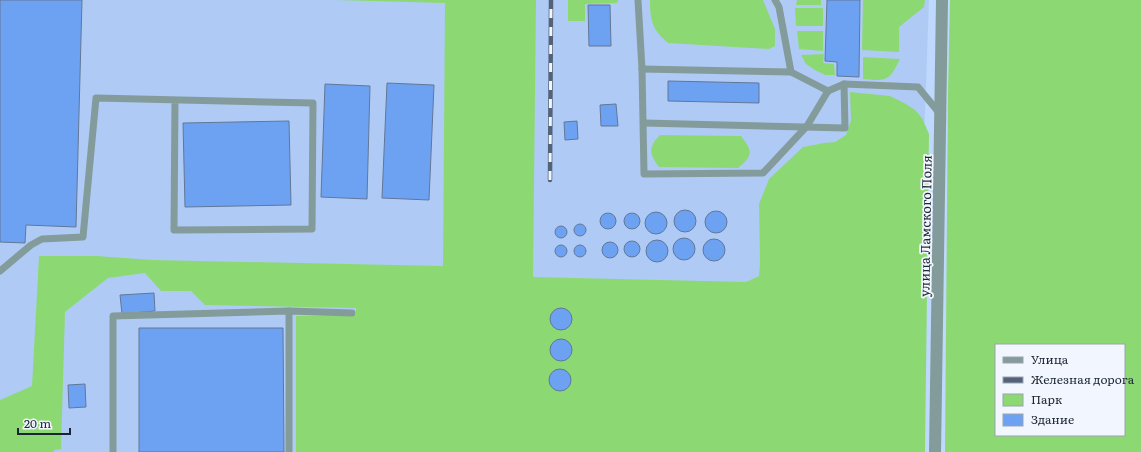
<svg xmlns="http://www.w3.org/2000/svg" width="1141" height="452" viewBox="0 0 1141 452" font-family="Literata,serif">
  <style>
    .built { fill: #afcbf5 }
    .green { fill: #8cd974; fill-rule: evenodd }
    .building { fill: #6da2f2; stroke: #627798 }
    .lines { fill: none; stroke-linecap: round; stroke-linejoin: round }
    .lane { stroke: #849b9b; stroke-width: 7 }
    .street { stroke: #849b9b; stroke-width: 12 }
    .rail-casing { stroke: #536278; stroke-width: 4.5 }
    .rail { stroke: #f2f7ff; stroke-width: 3; stroke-dasharray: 9; stroke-linecap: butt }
    .labels { text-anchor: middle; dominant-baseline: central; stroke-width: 3.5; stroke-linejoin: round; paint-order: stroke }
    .street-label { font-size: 13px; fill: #1c2533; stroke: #f2f7ff }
  </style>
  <rect width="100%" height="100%" fill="#bfd8fd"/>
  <!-- built -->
  <g class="built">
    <polygon points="0,0 498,0 491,452 0,452"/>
    <polygon points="504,0 929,0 913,452 553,452 504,450"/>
  </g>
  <!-- green -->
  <g class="green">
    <polygon points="336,0 536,0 533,277 746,282 759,276 760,263 759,204 769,179 803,147 824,143 835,142 846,135 851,120 850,92 890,96 906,104 915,110 922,118 929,134 925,452 296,452 296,316 356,315 356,308 205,305 191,291 161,291 145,273 108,278 65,312 61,449 54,450 54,452 0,452 0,400 32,386 39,256 97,256 152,260 443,266 445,3"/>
    <polygon points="568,0 618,0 617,3 585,4 585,21 568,21"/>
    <path d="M 650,0 L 763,0 L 775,29 L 775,46 L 769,49 L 668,43 C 652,30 650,20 650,0 Z"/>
    <polygon points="797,0 821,0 821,5 796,5"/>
    <polygon points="863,0 925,0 924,7 899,27 899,52 862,50"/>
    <path d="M 950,0 L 1141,0 L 1141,452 L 945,452 L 948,92 ZM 996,345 L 1124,345 L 1124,435 L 996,435 Z"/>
    <polygon points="795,8 823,8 823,26 796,26"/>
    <polygon points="797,31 823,31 823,51 799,49"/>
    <polygon points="824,54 823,63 834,64 835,75 825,75 815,70 806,64 801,55"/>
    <path d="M 863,57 L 900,59 C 889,82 886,81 863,79 Z"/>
    <path d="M 660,135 L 741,136 C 753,151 753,156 738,168 L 659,167 C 649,154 648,147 660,135 Z"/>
  </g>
  <!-- building -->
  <g class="building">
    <polygon points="0,0 82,0 76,227 26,225 25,243 0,242"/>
    <polygon points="827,0 860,0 859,77 837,76 837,62 825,61"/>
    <polygon points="588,5 610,5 611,46 589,46"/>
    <polygon points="668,81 759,83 759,103 668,101"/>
    <polygon points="387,83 434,85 429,200 382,198"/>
    <polygon points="325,84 370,86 367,199 321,197"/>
    <polygon points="616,104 618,126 601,126 600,105"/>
    <polygon points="289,121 291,205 185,207 183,123"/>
    <polygon points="577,121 578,139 565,140 564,122"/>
    <circle cx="685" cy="221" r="11"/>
    <circle cx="716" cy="222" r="11"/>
    <circle cx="656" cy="223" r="11"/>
    <circle cx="632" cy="221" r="8"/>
    <circle cx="608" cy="221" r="8"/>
    <circle cx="580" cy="230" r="6"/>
    <circle cx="561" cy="232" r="6"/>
    <circle cx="684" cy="249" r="11"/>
    <circle cx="714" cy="250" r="11"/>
    <circle cx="657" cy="251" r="11"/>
    <circle cx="632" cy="249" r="8"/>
    <circle cx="610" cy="250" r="8"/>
    <circle cx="561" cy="251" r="6"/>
    <circle cx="580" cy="251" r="6"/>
    <polygon points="154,293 155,311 122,314 120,295"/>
    <circle cx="561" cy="319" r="11"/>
    <polygon points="139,328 283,328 284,452 139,452"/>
    <circle cx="561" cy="350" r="11"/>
    <circle cx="560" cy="380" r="11"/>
    <polygon points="85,384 86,407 69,408 68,385"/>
  </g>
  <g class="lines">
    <!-- lane -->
    <g class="lane">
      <polyline points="638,0 642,69 644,174 763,173 807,126 828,91"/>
      <polyline points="775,0 779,7 791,72 828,91 844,84 918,87 940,114"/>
      <polyline points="642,69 791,72"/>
      <polyline points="644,123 845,128 844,84"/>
      <polyline points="0,271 31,245 42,239 83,237 96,98 313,103 312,229 174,230 175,100"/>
      <polyline points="289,311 289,452"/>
      <polyline points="113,452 113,316 289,311 352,313"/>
    </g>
    <!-- street -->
    <polyline class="street" points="935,452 942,0"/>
    <defs>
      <polyline id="rail" points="550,180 551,0"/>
    </defs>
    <!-- rail casing -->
    <use href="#rail" class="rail-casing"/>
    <!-- rail -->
    <use href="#rail" class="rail"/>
  </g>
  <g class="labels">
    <!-- street labels -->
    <g class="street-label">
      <text transform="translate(925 226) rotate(-89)">улица Ламского Поля</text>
    </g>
  </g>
  <!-- legend -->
  <rect x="995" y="344" width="130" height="92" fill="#f2f7ff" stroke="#9ca3ad"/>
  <rect x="1003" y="357" width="20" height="6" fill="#849b9b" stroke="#9ca3ad"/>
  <text x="1031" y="364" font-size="12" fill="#1c2533">Улица</text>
  <rect x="1003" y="377" width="20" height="6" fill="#536278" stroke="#9ca3ad"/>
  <text x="1031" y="384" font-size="12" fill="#1c2533">Железная дорога</text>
  <rect x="1003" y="394" width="20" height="12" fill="#8cd974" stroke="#9ca3ad"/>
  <text x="1031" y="404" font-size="12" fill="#1c2533">Парк</text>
  <rect x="1003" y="414" width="20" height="12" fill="#6da2f2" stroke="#9ca3ad"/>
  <text x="1031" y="424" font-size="12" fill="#1c2533">Здание</text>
  <!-- scale -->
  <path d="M18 428v6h52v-6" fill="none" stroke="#1c2533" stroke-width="2"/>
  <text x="24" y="428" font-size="12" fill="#1c2533" stroke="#f2f7ff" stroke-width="3" paint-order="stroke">20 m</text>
</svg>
